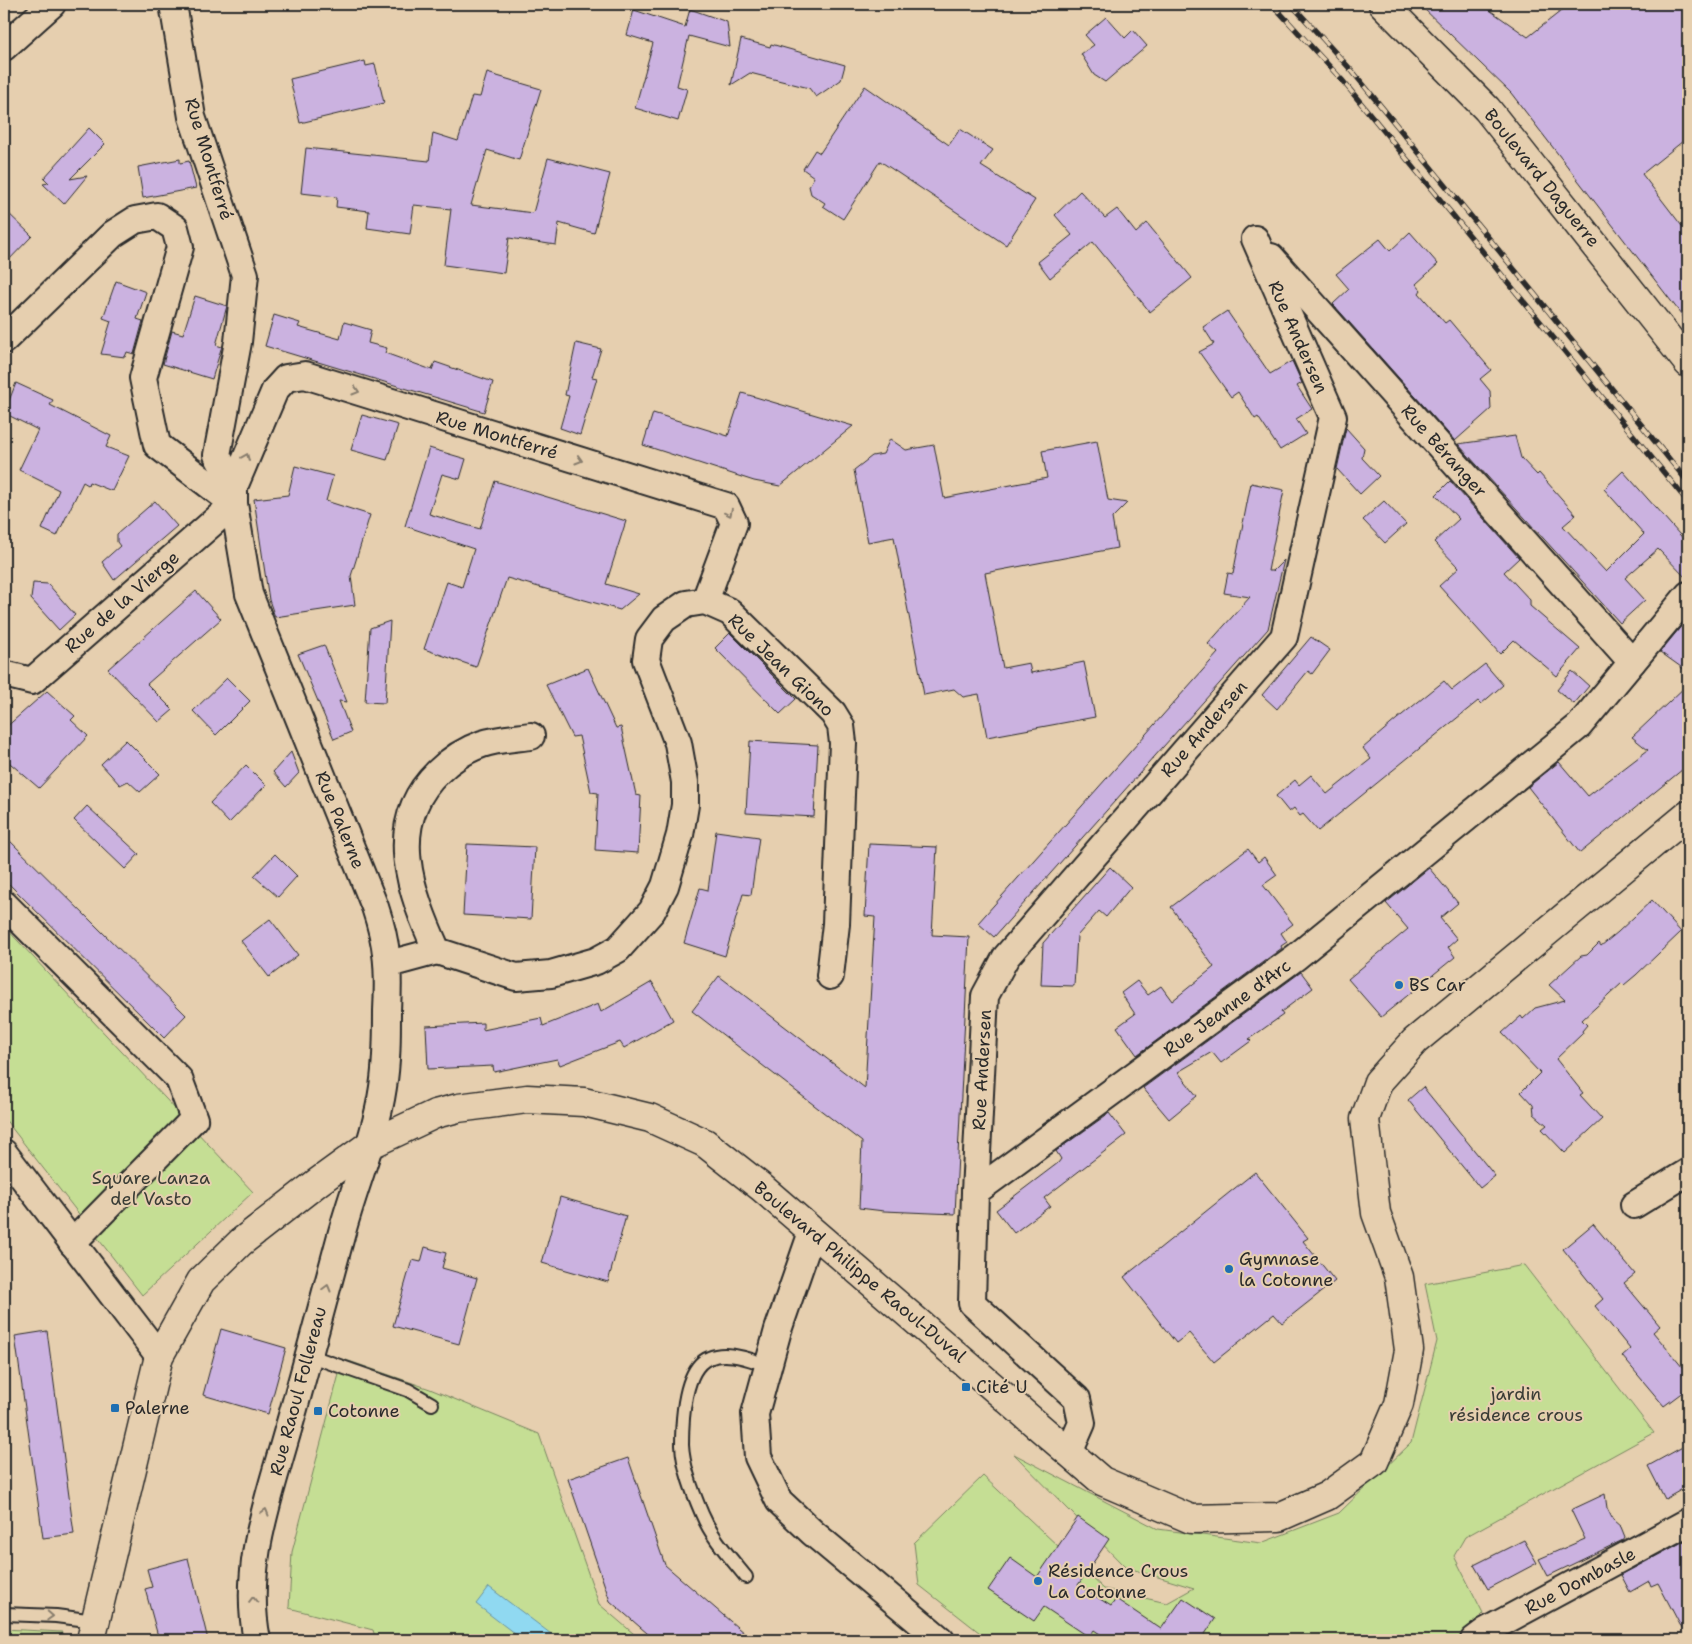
<svg xmlns="http://www.w3.org/2000/svg" width="1692" height="1644" viewBox="0 0 1692 1644" font-family="'Shantell Sans',sans-serif">
  <style>
    .green { fill: #c5de94; stroke: #788460 }
    .water { fill: #90d9f1; stroke: #6893a2 }
    .building { fill: #cbb2e0; stroke: #2b2b2b }
    .lines { fill: none; stroke-linecap: round; stroke-linejoin: round }
    .lane-casing { stroke: #2b2b2b; stroke-width: 16 }
    .street-casing { stroke: #2b2b2b; stroke-width: 30 }
    .secondary-casing { stroke: #2b2b2b; stroke-width: 31 }
    .lane { stroke: #e6cfaf; stroke-width: 12 }
    .street { stroke: #e6cfaf; stroke-width: 26 }
    .secondary { stroke: #e6cfaf; stroke-width: 28 }
    .rail-casing { stroke: #2b2b2b; stroke-width: 5.5 }
    .rail { stroke: #e6cfaf; stroke-width: 4; stroke-dasharray: 11; stroke-linecap: butt }
    .oneway { stroke: #887d6d }
    .poi-dot { fill: #1f6fb2; stroke: #e6cfaf; stroke-width: 2 }
    .labels { text-anchor: middle; dominant-baseline: central; stroke-width: 4; stroke-linejoin: round; paint-order: stroke }
    .street-label { font-size: 18px; fill: #2b2b2b; stroke: #e6cfaf }
    .poi-label { font-size: 18px; fill: #2b2b2b; stroke: #e6cfaf; text-anchor: start }
    .park-label { font-size: 18px; fill: #3a3d36; stroke: #e6cfaf }
  </style>
  <rect width="100%" height="100%" fill="#e6cfaf"/>
  <filter id="ink" filterUnits="userSpaceOnUse"><feTurbulence type="fractalNoise" baseFrequency=".02" numOctaves="2"/><feDisplacementMap in="SourceGraphic" scale="10" xChannelSelector="R" yChannelSelector="G"/><feConvolveMatrix kernelMatrix="1 2 1 2 8 2 1 2 1" color-interpolation-filters="sRGB"/></filter>
  <g filter="url(#ink)">
    <!-- green -->
    <g class="green">
      <polygon points="4,926 253,1192 142,1295 4,1118"/>
      <polygon points="1524,1265 1654,1433 1465,1537 1454,1556 1483,1613 1456,1640 989,1640 919,1585 914,1543 983,1476 1104,1589 1167,1603 1194,1588 1125,1567 1014,1454 1158,1529 1261,1543 1339,1513 1411,1443 1437,1341 1425,1284"/>
      <polygon points="343,1359 430,1389 539,1434 599,1604 641,1640 376,1640 373,1630 289,1608 292,1552"/>
      <polygon points="4,1629 62,1632 62,1640 4,1640"/>
    </g>
    <!-- water -->
    <polygon class="water" points="489,1587 559,1640 523,1640 476,1604"/>
    <!-- building -->
    <g class="building">
      <polygon points="1419,4 1481,4 1528,37 1570,4 1688,4 1688,137 1642,174 1688,234 1688,323 1511,93"/>
      <polygon points="690,9 727,22 730,47 689,36 677,86 687,89 678,121 635,108 653,43 627,35 634,10 685,27"/>
      <polygon points="1106,17 1125,38 1133,30 1147,46 1105,82 1094,75 1081,54 1094,45 1085,35"/>
      <polygon points="741,39 770,47 771,44 845,65 841,80 816,97 809,88 750,73 731,85"/>
      <polygon points="365,61 366,66 375,64 384,103 300,123 290,79"/>
      <polygon points="487,73 541,89 519,160 487,150 471,205 533,213 548,158 610,174 594,233 559,223 556,245 509,238 504,273 444,265 451,209 414,205 410,234 367,228 369,211 336,207 337,197 301,193 306,148 429,161 433,133 458,141 472,96 480,97"/>
      <polygon points="865,86 949,145 960,129 993,150 981,166 1035,200 1006,245 880,161 843,219 823,206 825,203 811,194 809,186 814,177 803,169 815,150 820,153"/>
      <polygon points="89,128 105,144 70,179 87,176 64,204 43,184 49,183 44,178"/>
      <polygon points="180,159 180,163 189,161 196,188 143,198 138,167"/>
      <polygon points="1080,191 1105,218 1117,209 1136,233 1147,223 1192,278 1150,312 1093,242 1050,278 1038,262 1072,235 1055,215"/>
      <polygon points="4,209 32,236 4,265"/>
      <polygon points="1410,232 1438,264 1416,284 1421,290 1419,293 1445,323 1449,320 1491,370 1480,379 1490,391 1491,409 1455,441 1333,304 1349,289 1336,274 1380,239 1390,251"/>
      <polygon points="116,281 146,292 137,319 143,321 134,354 127,352 125,357 101,354 111,321 103,318"/>
      <polygon points="195,296 227,306 216,345 222,347 221,349 212,379 163,364 172,331 183,334"/>
      <polygon points="1227,311 1270,374 1292,361 1302,383 1297,386 1312,409 1296,419 1306,434 1280,450 1258,417 1255,419 1238,392 1231,397 1199,352 1214,344 1203,327"/>
      <polygon points="274,315 300,323 298,327 340,339 344,322 371,330 368,343 387,348 385,353 432,370 435,362 493,382 484,412 265,346"/>
      <polygon points="576,343 601,349 592,377 597,378 580,435 560,428 569,396 565,395"/>
      <polygon points="16,383 53,400 50,405 111,436 106,447 129,456 112,491 89,482 88,485 83,482 57,536 42,529 59,490 19,470 38,430 4,413"/>
      <polygon points="742,393 853,426 780,486 754,481 643,445 653,413 728,436"/>
      <polygon points="362,415 398,425 387,460 351,450"/>
      <polygon points="1346,428 1364,448 1362,458 1379,476 1360,494 1337,469"/>
      <polygon points="1515,436 1521,458 1537,475 1539,473 1576,515 1563,526 1606,572 1644,534 1604,489 1623,471 1688,544 1688,580 1658,549 1625,578 1645,600 1620,623 1458,444"/>
      <polygon points="890,439 906,450 934,445 944,498 1047,478 1042,451 1097,441 1108,500 1127,503 1112,518 1117,548 985,573 1003,668 1029,663 1031,673 1084,662 1095,717 987,737 979,694 963,697 954,689 924,695 894,537 868,542 854,470 872,456 883,454"/>
      <polygon points="429,448 466,459 460,479 442,474 429,514 480,529 495,481 626,521 606,584 639,594 620,610 507,578 476,667 424,649 447,582 462,587 474,549 405,526"/>
      <polygon points="295,466 333,476 326,501 370,515 351,576 355,605 275,617 269,600 254,499 288,495"/>
      <polygon points="1450,481 1519,558 1504,572 1530,600 1530,606 1580,649 1557,676 1514,640 1500,654 1439,586 1459,568 1434,542 1459,519 1436,495"/>
      <polygon points="1251,483 1284,490 1268,571 1273,571 1284,560 1268,629 994,937 978,923 1218,653 1208,644 1250,597 1224,593 1228,573 1233,574"/>
      <polygon points="155,501 177,526 114,580 102,562 120,546 117,542 117,534"/>
      <polygon points="1384,501 1406,524 1385,543 1363,520"/>
      <polygon points="33,583 48,584 75,615 59,630 31,599"/>
      <polygon points="196,591 221,619 147,684 173,710 159,722 108,669"/>
      <polygon points="1688,618 1688,672 1660,652"/>
      <polygon points="390,621 385,703 365,702 370,628"/>
      <polygon points="730,633 796,699 780,714 715,648"/>
      <polygon points="1311,637 1330,650 1312,674 1308,671 1277,709 1262,695"/>
      <polygon points="324,645 347,702 339,701 351,732 334,739 298,654"/>
      <polygon points="1485,664 1503,685 1481,704 1478,701 1318,831 1303,814 1300,816 1294,808 1289,812 1276,796 1295,780 1299,785 1311,775 1327,794 1371,759 1363,748 1397,719 1444,681 1452,690"/>
      <polygon points="588,668 616,728 621,727 636,795 641,796 638,853 595,850 598,793 591,792 579,736 572,737 546,685"/>
      <polygon points="1572,671 1589,686 1574,704 1557,690"/>
      <polygon points="227,678 250,701 216,735 193,711"/>
      <polygon points="1688,684 1688,765 1580,853 1528,787 1559,762 1588,796 1648,750 1632,737"/>
      <polygon points="47,691 75,716 71,720 88,736 39,788 4,758 4,729"/>
      <polygon points="126,740 160,774 140,792 128,781 120,785 101,764"/>
      <polygon points="750,741 818,745 814,817 746,813"/>
      <polygon points="291,752 299,773 286,787 273,772"/>
      <polygon points="246,765 266,785 229,823 210,803"/>
      <polygon points="87,806 139,854 125,869 74,820"/>
      <polygon points="716,831 759,837 751,895 743,894 725,956 684,943 700,888 708,890"/>
      <polygon points="4,835 186,1015 164,1038 4,879"/>
      <polygon points="467,844 535,847 531,919 463,915"/>
      <polygon points="869,844 937,847 932,935 969,937 955,1214 884,1211 859,1208 862,1142 692,1011 719,976 865,1088 875,917 865,916"/>
      <polygon points="1248,849 1258,862 1264,857 1277,875 1263,885 1293,924 1281,933 1287,942 1281,946 1282,948 1137,1055 1117,1027 1135,1014 1121,993 1137,981 1148,995 1161,986 1172,1001 1214,967 1171,907"/>
      <polygon points="275,854 297,876 278,897 254,876"/>
      <polygon points="1110,867 1131,887 1106,917 1099,911 1077,936 1074,986 1041,985 1043,943"/>
      <polygon points="1429,868 1458,903 1440,918 1457,939 1448,947 1455,957 1381,1017 1348,979 1408,929 1386,903"/>
      <polygon points="1652,900 1681,932 1636,975 1624,985 1622,983 1582,1020 1587,1025 1582,1031 1583,1033 1556,1059 1583,1093 1580,1095 1602,1119 1565,1153 1542,1129 1547,1125 1534,1114 1533,1105 1521,1092 1540,1073 1502,1033 1521,1016 1523,1019 1535,1008 1565,1000 1549,985 1581,956 1587,955 1599,943 1601,946 1618,932"/>
      <polygon points="270,919 298,955 269,977 241,941"/>
      <polygon points="1301,972 1313,988 1281,1012 1283,1015 1249,1039 1251,1041 1221,1063 1212,1052 1178,1072 1197,1096 1169,1119 1143,1088"/>
      <polygon points="652,982 673,1020 624,1048 620,1042 560,1065 557,1059 494,1072 493,1066 428,1069 426,1026 483,1023 483,1030 541,1018 543,1026 598,1004 601,1012"/>
      <polygon points="1423,1087 1495,1176 1480,1188 1408,1100"/>
      <polygon points="1109,1113 1126,1135 1044,1198 1050,1206 1014,1233 996,1210 1058,1163 1061,1159 1056,1151"/>
      <polygon points="1255,1172 1308,1238 1303,1241 1335,1281 1282,1323 1274,1314 1214,1362 1189,1333 1176,1343 1124,1277"/>
      <polygon points="560,1197 626,1216 608,1282 542,1263"/>
      <polygon points="1593,1224 1635,1274 1624,1283 1660,1326 1653,1332 1688,1374 1688,1388 1664,1406 1622,1356 1630,1349 1595,1306 1603,1299 1563,1249"/>
      <polygon points="425,1247 446,1253 442,1268 477,1278 459,1344 393,1326 412,1260 421,1262"/>
      <polygon points="221,1329 286,1348 268,1414 203,1395"/>
      <polygon points="47,1331 74,1534 43,1538 15,1336"/>
      <polygon points="1688,1444 1688,1486 1665,1499 1648,1466"/>
      <polygon points="628,1458 665,1565 752,1640 655,1640 610,1601 568,1479"/>
      <polygon points="1605,1494 1607,1508 1613,1520 1621,1527 1625,1537 1623,1540 1548,1576 1539,1559 1585,1539 1571,1510"/>
      <polygon points="1078,1517 1109,1539 1078,1585 1111,1606 1116,1599 1161,1629 1183,1598 1215,1619 1201,1640 1109,1640 1094,1630 1089,1637 1044,1607 1034,1621 988,1590 1010,1558 1037,1577"/>
      <polygon points="1688,1539 1688,1640 1658,1583 1651,1586 1649,1581 1630,1592 1621,1575"/>
      <polygon points="1524,1540 1537,1563 1488,1589 1474,1565"/>
      <polygon points="188,1558 208,1640 159,1640 145,1589 152,1587 147,1569"/>
    </g>
    <g class="lines">
      <defs>
        <g id="lane">
          <polyline points="308,1355 408,1390 432,1404"/>
          <path d="M 746,1577 C 730,1557 712,1538 702,1514 C 693,1493 683,1468 682,1445 C 682,1420 684,1368 709,1358 C 727,1350 750,1360 768,1365"/>
          <polyline points="4,1614 56,1616 95,1621"/>
        </g>
        <g id="street">
          <polyline points="173,4 192,117 245,275 238,342 217,455 234,487"/>
          <polyline points="4,47 52,4"/>
          <polyline points="1271,257 1632,662"/>
          <polyline points="4,340 113,234 135,220 157,216 175,228 180,247 143,378 157,445 234,504"/>
          <polyline points="4,674 32,681 234,504"/>
          <path d="M 531,736 C 516,738 497,739 482,744 C 465,750 451,759 438,772 C 384,824 411,893 437,951 L 516,977 L 551,974 L 596,961 L 618,949 L 652,911 L 665,886 L 680,835 L 685,805 L 685,782 L 678,743 L 646,660 L 649,639 L 664,619 L 686,604 L 705,601 L 730,612 L 833,713 L 841,726 L 843,743 L 836,924 L 830,976"/>
          <polyline points="4,904 179,1079 194,1119 72,1243"/>
          <polyline points="389,964 437,951"/>
          <polyline points="4,1153 159,1356"/>
          <polyline points="975,1192 985,996 1006,957 1284,637 1333,417 1255,239"/>
          <polyline points="1634,1205 1688,1172"/>
          <polyline points="812,1232 778,1330 755,1414 758,1457 779,1501 813,1533 941,1640"/>
          <polyline points="1069,1453 1082,1423 1077,1399 972,1303 975,1192 1296,957 1579,726 1688,595"/>
          <path d="M 257,1640 C 243,1570 266,1507 285,1440 C 305,1371 323,1302 342,1232 C 355,1184 376,1136 383,1087 C 387,1062 387,1037 387,1011 C 389,972 388,945 375,907 L 249,594 L 234,504 L 234,487 L 275,390 L 286,378 L 305,375 L 726,506 L 734,523 L 705,601"/>
          <polyline points="1474,1640 1486,1631 1688,1522"/>
        </g>
        <g id="secondary">
          <polyline points="1383,4 1487,109 1688,363"/>
          <polyline points="91,1640 159,1356 201,1281 241,1242 318,1182 369,1145 435,1114 458,1108 527,1099 584,1102 650,1118 705,1143 761,1187 1102,1481 1191,1519 1279,1517 1327,1496 1374,1462 1399,1404 1409,1350 1399,1277 1376,1213 1365,1119 1378,1082 1415,1041 1688,815"/>
        </g>
      </defs>
      <!-- lane casing -->
      <use href="#lane" class="lane-casing"/>
      <!-- street casing -->
      <use href="#street" class="street-casing"/>
      <!-- secondary casing -->
      <use href="#secondary" class="secondary-casing"/>
      <!-- lane -->
      <use href="#lane" class="lane"/>
      <!-- street -->
      <use href="#street" class="street"/>
      <!-- secondary -->
      <use href="#secondary" class="secondary"/>
      <defs>
        <g id="rail">
          <polyline points="1272,4 1342,80 1688,502"/>
          <polyline points="1291,4 1353,72 1688,482"/>
        </g>
      </defs>
      <!-- rail casing -->
      <use href="#rail" class="rail-casing"/>
      <!-- rail -->
      <use href="#rail" class="rail"/>
    </g>
    <!-- one-way arrows -->
    <defs><path id="oneway-chevron" d="M-2-3.5L2.5 0L-2 3.5" fill="none" stroke-width="1.6" stroke-linecap="round" stroke-linejoin="round" transform="scale(1.25)"/></defs>
    <g class="oneway">
      <use href="#oneway-chevron" transform="translate(356 391) rotate(17)"/>
      <use href="#oneway-chevron" transform="translate(246 457) rotate(-67)"/>
      <use href="#oneway-chevron" transform="translate(579 460) rotate(17)"/>
      <use href="#oneway-chevron" transform="translate(729 513) rotate(64)"/>
      <use href="#oneway-chevron" transform="translate(327 1288) rotate(-75)"/>
      <use href="#oneway-chevron" transform="translate(265 1512) rotate(-74)"/>
      <use href="#oneway-chevron" transform="translate(253 1600) rotate(-90)"/>
      <use href="#oneway-chevron" transform="translate(50 1616) rotate(3)"/>
    </g>
  </g>
  <!-- markers -->
  <g class="poi-dot">
    <circle cx="1399" cy="985" r="5"/>
    <circle cx="1229" cy="1269" r="5"/>
    <rect x="961" y="1382" width="10" height="10" rx="2.5"/>
    <rect x="110" y="1403" width="10" height="10" rx="2.5"/>
    <rect x="313" y="1406" width="10" height="10" rx="2.5"/>
    <circle cx="1038" cy="1581" r="5"/>
  </g>
  <g class="labels">
    <!-- street labels -->
    <g class="street-label">
      <text transform="translate(209 159) rotate(73)">Rue Montferré</text>
      <text transform="translate(1542 178) rotate(51)">Boulevard Daguerre</text>
      <text transform="translate(1298 337) rotate(66)">Rue Andersen</text>
      <text transform="translate(497 435) rotate(17)">Rue Montferré</text>
      <text transform="translate(1444 451) rotate(48)">Rue Béranger</text>
      <text transform="translate(122 602) rotate(-41)">Rue de la Vierge</text>
      <text transform="translate(781 665) rotate(44)">Rue Jean Giono</text>
      <text transform="translate(1204 729) rotate(-49)">Rue Andersen</text>
      <text transform="translate(340 820) rotate(68)">Rue Palerne</text>
      <text transform="translate(1227 1008) rotate(-36)">Rue Jeanne d'Arc</text>
      <text transform="translate(982 1070) rotate(-87)">Rue Andersen</text>
      <text transform="translate(860 1272) rotate(40)">Boulevard Philippe Raoul-Duval</text>
      <text transform="translate(298 1391) rotate(-75)">Rue Raoul Follereau</text>
      <text transform="translate(1580 1581) rotate(-28)">Rue Dombasle</text>
    </g>
    <!-- poi labels -->
    <g class="poi-label">
      <text x="1409" y="985">BS Car</text>
      <text x="1239" y="1259">Gymnase<tspan x="1239" dy="21">la Cotonne</tspan></text>
      <text x="976" y="1387">Cité U</text>
      <text x="125" y="1408">Palerne</text>
      <text x="328" y="1411">Cotonne</text>
      <text x="1048" y="1571">Résidence Crous<tspan x="1048" dy="21">La Cotonne</tspan></text>
    </g>
    <!-- park labels -->
    <g class="park-label">
      <text x="151" y="1178">Square Lanza<tspan x="151" dy="21">del Vasto</tspan></text>
      <text x="1516" y="1394">jardin<tspan x="1516" dy="21">résidence crous</tspan></text>
    </g>
  </g>
  <!-- margin -->
  <rect width="1692" height="1644" fill="none" stroke="#e6cfaf" stroke-width="20"/>
  <rect x="10" y="10" width="1672" height="1624" fill="none" stroke="#2b2b2b" stroke-width="2" filter="url(#ink)"/>
</svg>
